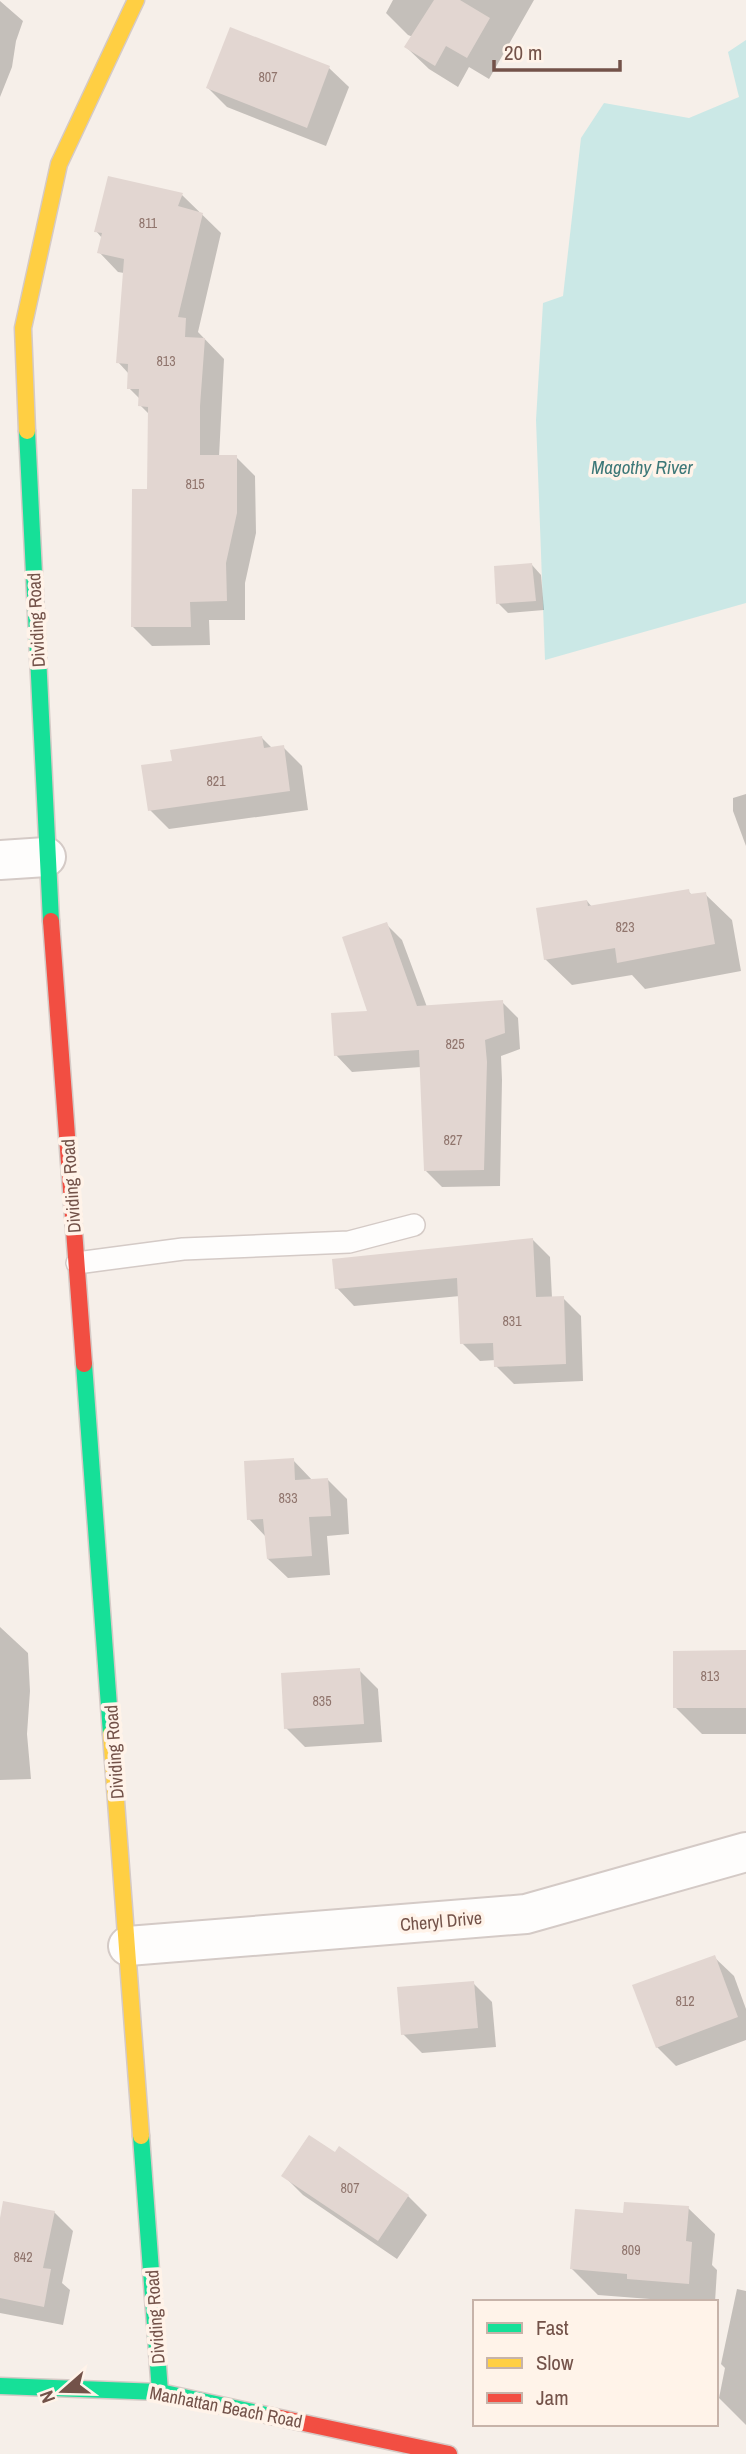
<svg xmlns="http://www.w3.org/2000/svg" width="746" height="2454" viewBox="0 0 746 2454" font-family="'Archivo Narrow',sans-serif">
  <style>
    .water { fill: #cbe8e6 }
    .shadow { fill: #0003 }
    .building { fill: #e2d6d1 }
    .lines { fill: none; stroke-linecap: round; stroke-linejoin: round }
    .lane-casing { stroke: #d4cac6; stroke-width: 24 }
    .street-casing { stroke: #d4cac6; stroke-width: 42 }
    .fast-casing { stroke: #d5cac6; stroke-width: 19 }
    .slow-casing { stroke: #d5cac6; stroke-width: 19 }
    .jam-casing { stroke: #d5cac6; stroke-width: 19 }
    .lane { stroke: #fefdfc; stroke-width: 21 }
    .street { stroke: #fefdfc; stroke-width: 38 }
    .fast { stroke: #16e098; stroke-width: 16 }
    .slow { stroke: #ffcf43; stroke-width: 16 }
    .jam { stroke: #f24e42; stroke-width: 16 }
    .labels { text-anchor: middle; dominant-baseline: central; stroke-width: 7; stroke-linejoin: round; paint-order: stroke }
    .number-label { font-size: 14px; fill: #90756d }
    .street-label { font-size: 18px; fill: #735249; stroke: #fff3e9 }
    .water-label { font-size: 19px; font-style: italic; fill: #3d7878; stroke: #fff3e9 }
  </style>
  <rect width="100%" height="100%" fill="#f6efe9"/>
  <!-- water -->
  <polygon class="water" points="746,40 746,603 545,660 536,420 543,303 563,296 581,138 604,103 689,118 739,97 728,52"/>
  <!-- shadow -->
  <g class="shadow">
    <polygon points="393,0 534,0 489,79 469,67 458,87 429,69 406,47 413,37 408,35 386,13"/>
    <polygon points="0,1 23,21 16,41 12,67 0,97"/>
    <polygon points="231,29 329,68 349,87 326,146 227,107 208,88"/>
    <polygon points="182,195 221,233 198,332 224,359 219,457 236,457 255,476 256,533 245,583 245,620 209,620 210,645 152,646 133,627 149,491 150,415 140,405 140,399 129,388 129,374 118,362 124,273 118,272 99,252 102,238 96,231"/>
    <polygon points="532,565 541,575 544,610 508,613 498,603"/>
    <polygon points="262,738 272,748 283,747 302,766 308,810 169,829 150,810 174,762"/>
    <polygon points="746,794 746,846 733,811 733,798"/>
    <polygon points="688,891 693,896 705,894 732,920 741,971 645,989 632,975 572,985 545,959 587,901 592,907"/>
    <polygon points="386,924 402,940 427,1007 502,1002 518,1018 520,1049 501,1056 502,1080 500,1186 442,1187 426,1171 421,1067 352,1072 336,1055 369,1013"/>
    <polygon points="532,1239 550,1257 552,1298 563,1298 581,1316 583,1381 514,1384 496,1366 496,1360 480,1361 462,1343 460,1296 354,1306 337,1288"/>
    <polygon points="293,1460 313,1481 328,1480 347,1499 349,1534 327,1536 330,1575 288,1578 268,1559 266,1537 249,1519"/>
    <polygon points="0,1627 28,1653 30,1691 27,1734 31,1779 0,1780"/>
    <polygon points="746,1652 746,1734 702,1734 675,1707"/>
    <polygon points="359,1670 378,1689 382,1742 305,1747 286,1728"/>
    <polygon points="714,1957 734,1976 746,2009 746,2040 676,2066 657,2047"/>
    <polygon points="473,1983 492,2002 496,2047 422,2053 403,2034"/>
    <polygon points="339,2149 408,2196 427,2215 397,2259 303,2195 284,2176 335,2154"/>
    <polygon points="688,2208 715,2234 712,2265 717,2270 715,2302 653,2302 650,2299 598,2295 572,2269 624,2215"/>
    <polygon points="54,2212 73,2231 62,2283 70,2290 63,2325 0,2313 0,2227"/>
    <polygon points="737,2289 746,2291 746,2425 719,2398 725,2368 721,2364"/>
  </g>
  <!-- building -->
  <g class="building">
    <polygon points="434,0 460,0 490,18 467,58 446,46 435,66 404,47"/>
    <polygon points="230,27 330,66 307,128 206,88"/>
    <polygon points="108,176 183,193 178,206 203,213 178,317 186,318 185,337 205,338 200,406 200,455 237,455 237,513 226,563 227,601 190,602 191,627 131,627 132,489 147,489 148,407 138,406 139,389 127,389 128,364 116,363 124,259 97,253 102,233 94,232"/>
    <polygon points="532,563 536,601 496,604 494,566"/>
    <polygon points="262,736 264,748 284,745 290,791 148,811 141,765 172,761 170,750"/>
    <polygon points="689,889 690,894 706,892 715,944 617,963 615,948 544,960 536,908 587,900 588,906"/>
    <polygon points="387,922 417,1006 503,1000 505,1033 485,1040 487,1062 484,1170 424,1171 419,1050 334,1056 331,1013 367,1011 342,937"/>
    <polygon points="533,1238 536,1297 564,1296 566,1364 494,1367 493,1343 460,1344 457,1278 335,1289 332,1259"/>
    <polygon points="294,1458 295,1480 328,1478 331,1516 309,1517 312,1556 267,1559 263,1519 247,1520 244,1461"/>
    <polygon points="746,1650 746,1708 673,1708 673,1651"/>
    <polygon points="360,1668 364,1724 284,1729 281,1673"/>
    <polygon points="715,1955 738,2017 656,2048 632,1985"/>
    <polygon points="474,1981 478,2028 401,2035 397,1987"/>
    <polygon points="309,2135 335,2152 339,2146 409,2195 378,2241 281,2176"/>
    <polygon points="3,2201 55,2211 43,2268 51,2269 44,2307 0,2298 0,2218"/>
    <polygon points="624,2202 689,2206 686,2241 692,2242 689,2284 627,2279 627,2274 570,2269 575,2209 623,2213"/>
  </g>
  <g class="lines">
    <defs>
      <polyline id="lane" points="77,1263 183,1249 349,1242 414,1225"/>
      <g id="street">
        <polyline points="0,860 46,857"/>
        <polyline points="128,1946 526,1914 746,1852"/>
      </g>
      <g id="fast">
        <polyline points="27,431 51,921"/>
        <polyline points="84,1364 111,1734"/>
        <polyline points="141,2136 160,2392"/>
        <polyline points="0,2386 160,2392 271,2416"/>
      </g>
      <g id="slow">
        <polyline points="27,431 23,328 59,164 136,0"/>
        <polyline points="111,1734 141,2136"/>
      </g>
      <g id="jam">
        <polyline points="51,921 84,1364"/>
        <polyline points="271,2416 449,2454"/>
      </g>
    </defs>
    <!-- lane casing -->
    <use href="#lane" class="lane-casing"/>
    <!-- street casing -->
    <use href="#street" class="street-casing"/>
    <!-- fast casing -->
    <use href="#fast" class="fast-casing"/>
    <!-- slow casing -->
    <use href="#slow" class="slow-casing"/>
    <!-- jam casing -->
    <use href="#jam" class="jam-casing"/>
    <!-- lane -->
    <use href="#lane" class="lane"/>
    <!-- street -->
    <use href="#street" class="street"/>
    <!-- fast -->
    <use href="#fast" class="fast"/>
    <!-- slow -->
    <use href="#slow" class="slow"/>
    <!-- jam -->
    <use href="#jam" class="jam"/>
  </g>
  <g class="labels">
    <!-- number labels -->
    <g class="number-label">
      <text x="268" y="77">807</text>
      <text x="148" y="223">811</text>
      <text x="166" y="361">813</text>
      <text x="195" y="484">815</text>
      <text x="216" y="781">821</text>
      <text x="625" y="927">823</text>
      <text x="455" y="1044">825</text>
      <text x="453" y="1140">827</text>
      <text x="512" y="1321">831</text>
      <text x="288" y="1498">833</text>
      <text x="710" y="1676">813</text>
      <text x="322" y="1701">835</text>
      <text x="685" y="2001">812</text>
      <text x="350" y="2188">807</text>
      <text x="631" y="2250">809</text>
      <text x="23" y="2257">842</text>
    </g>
    <!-- street labels -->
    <g class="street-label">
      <text transform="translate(36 620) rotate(-93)">Dividing Road</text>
      <text transform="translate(71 1186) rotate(-94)">Dividing Road</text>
      <text transform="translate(114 1752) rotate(-94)">Dividing Road</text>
      <text transform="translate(441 1921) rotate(-5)">Cheryl Drive</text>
      <text transform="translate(155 2317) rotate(-94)">Dividing Road</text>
      <text transform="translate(226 2407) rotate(11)">Manhattan Beach Road</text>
    </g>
    <!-- water labels -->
    <g class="water-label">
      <text x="642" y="467">Magothy River</text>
    </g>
  </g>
  <!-- legend -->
  <rect x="473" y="2300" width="245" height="126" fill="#fff3e9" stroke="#c7b3a9" stroke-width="2"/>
  <rect x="487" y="2323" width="35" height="10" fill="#16e098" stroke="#c7b3a9" stroke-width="2"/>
  <text x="536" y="2335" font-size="21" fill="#735249">Fast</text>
  <rect x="487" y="2358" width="35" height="10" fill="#ffcf43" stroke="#c7b3a9" stroke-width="2"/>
  <text x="536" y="2370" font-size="21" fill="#735249">Slow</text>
  <rect x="487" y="2393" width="35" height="10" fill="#f24e42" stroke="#c7b3a9" stroke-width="2"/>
  <text x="536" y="2405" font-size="21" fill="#735249">Jam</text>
  <!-- north arrow -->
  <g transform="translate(63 2391) rotate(250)" stroke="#fff3e9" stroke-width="5" paint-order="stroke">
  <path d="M0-5L12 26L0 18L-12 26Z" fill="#735249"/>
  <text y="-10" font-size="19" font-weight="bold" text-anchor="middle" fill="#735249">N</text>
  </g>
  <!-- scale -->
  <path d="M494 60v10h126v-10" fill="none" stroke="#735249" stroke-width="3.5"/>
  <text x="504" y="60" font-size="21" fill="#735249" stroke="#fff3e9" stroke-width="5" paint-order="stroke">20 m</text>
</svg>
